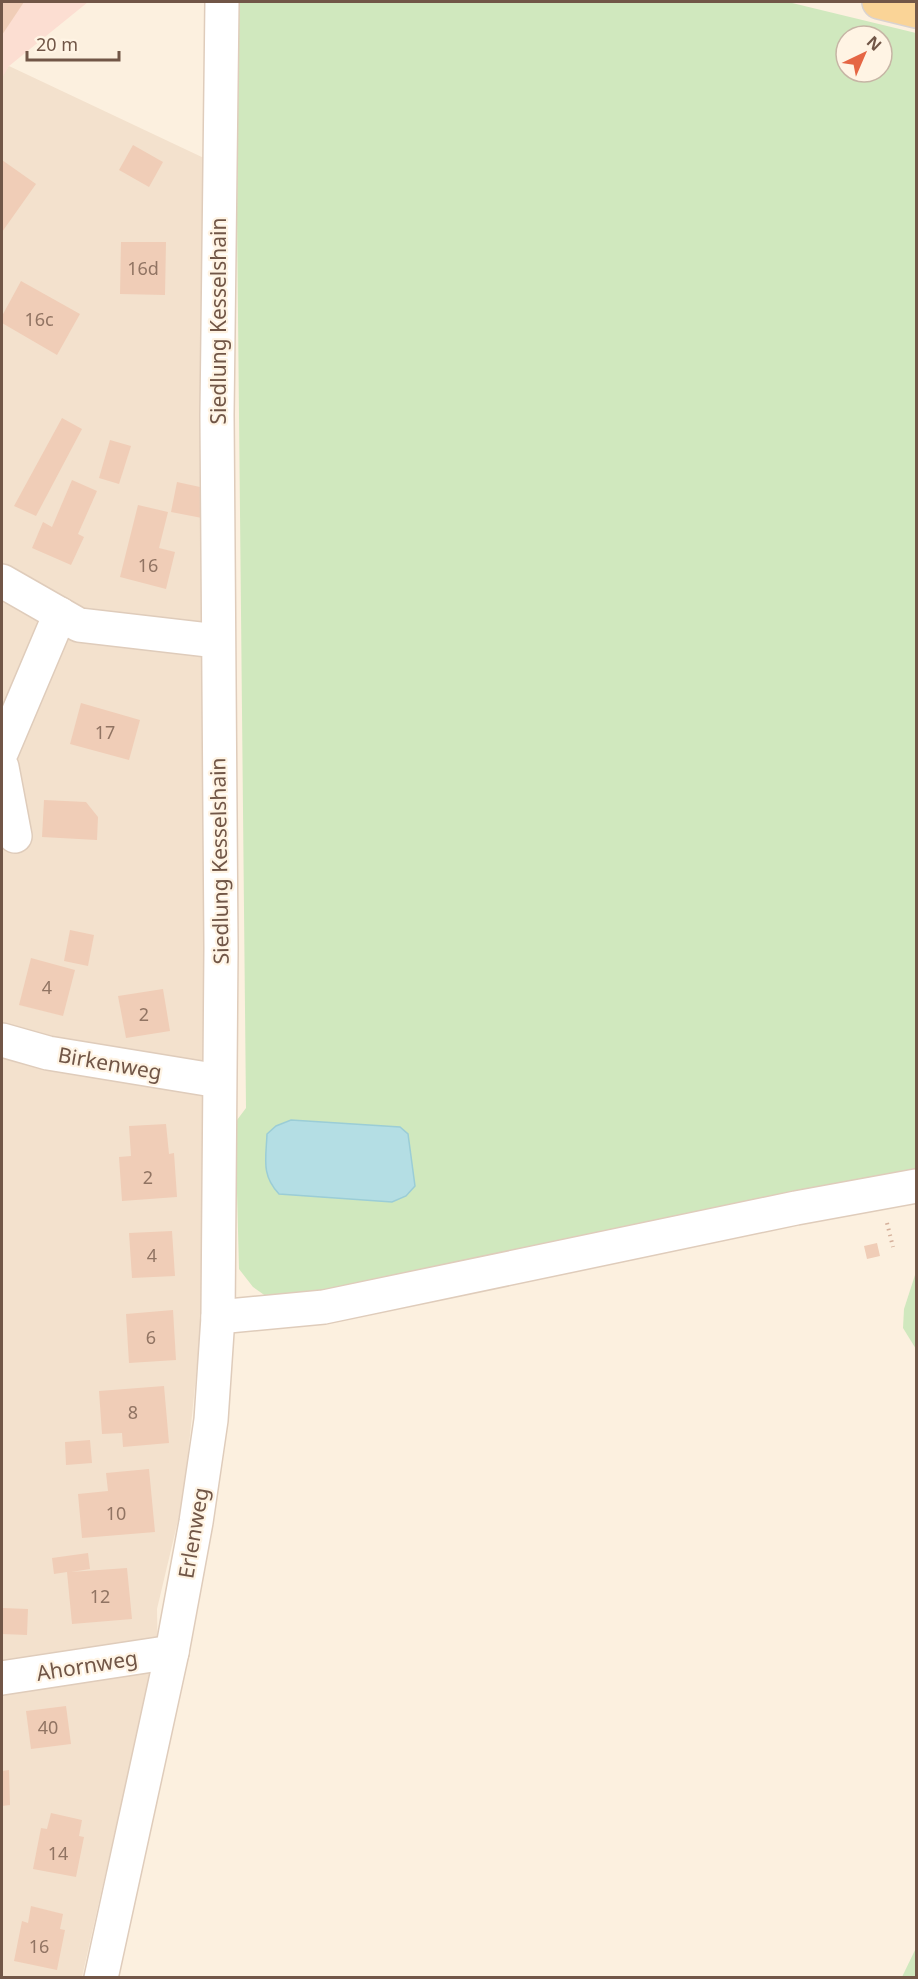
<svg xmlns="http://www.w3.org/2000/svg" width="918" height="1979" viewBox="0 0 918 1979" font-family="'Noto Sans',sans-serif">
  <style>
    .residential { fill: #f3e1cd }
    .commercial { fill: #fcded2 }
    .green { fill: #d0e8be; fill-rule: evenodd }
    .water { fill: #b4dee4; stroke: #9bcdd6; stroke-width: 1.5 }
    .building { fill: #f0cdb7 }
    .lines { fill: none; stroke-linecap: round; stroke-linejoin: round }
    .minor-casing { stroke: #dfccbb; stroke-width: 36 }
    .major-casing { stroke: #dad3cf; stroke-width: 36 }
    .path { stroke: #d5b09b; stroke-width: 4; stroke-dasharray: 1.5 4.5; stroke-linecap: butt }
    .minor { stroke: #fff; stroke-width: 33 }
    .major { stroke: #fad497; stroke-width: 33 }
    .labels { text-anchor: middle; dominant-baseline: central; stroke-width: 4.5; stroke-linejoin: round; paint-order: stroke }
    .number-label { font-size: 18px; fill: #917463 }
    .street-label { font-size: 21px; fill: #715647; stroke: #fff4e4 }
  </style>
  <rect width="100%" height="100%" fill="#fcf0df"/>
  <!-- residential -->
  <polygon class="residential" points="9,66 206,159 201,361 208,1025 202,1117 202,1316 184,1495 157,1609 158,1668 125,1787 82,1977 2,1978 2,76"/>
  <!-- commercial -->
  <polygon class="commercial" points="2,2 88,2 9,66 2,78"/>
  <!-- green -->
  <g class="green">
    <path d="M 239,2 L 788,2 L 916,33 L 916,1174 L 421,1280 L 270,1299 L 253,1287 L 239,1269 L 236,1154 L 237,1120 L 246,1108 L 237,216 ZM 846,36 L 882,36 L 882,72 L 846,72 Z"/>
    <polygon points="916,1272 916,1349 903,1328 904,1309"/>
    <polygon points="916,1948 916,1977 902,1977"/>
  </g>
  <!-- water -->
  <path class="water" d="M 291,1120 L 400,1127 L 408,1134 L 415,1186 L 406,1196 L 392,1202 L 279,1194 C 261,1175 266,1159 267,1134 L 276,1126 Z"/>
  <!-- building -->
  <g class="building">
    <polygon points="2,2 24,2 2,35"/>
    <polygon points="133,145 163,162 149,187 119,170"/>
    <polygon points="2,160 36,184 2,232"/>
    <polygon points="121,242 166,242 165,295 120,294"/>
    <polygon points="21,281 80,314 57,355 2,323 2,316"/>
    <polygon points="62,418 82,429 36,516 14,506"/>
    <polygon points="110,440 131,446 119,484 99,478"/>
    <polygon points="72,480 97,491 78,534 84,537 71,565 32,548 43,522 52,527"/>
    <polygon points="177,482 200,487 202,518 171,512"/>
    <polygon points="138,505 168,512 159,548 175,552 166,589 120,577"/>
    <polygon points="81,703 140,720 129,760 70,744"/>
    <polygon points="44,800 86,802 98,817 97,840 42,837"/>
    <polygon points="70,930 94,935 88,966 64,961"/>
    <polygon points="31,958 75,970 63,1016 19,1005"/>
    <polygon points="163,989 170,1031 126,1038 118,996"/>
    <polygon points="166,1124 169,1154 174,1153 177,1197 122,1201 119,1157 131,1156 129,1126"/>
    <polygon points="172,1231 175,1276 132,1278 129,1233"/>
    <polygon points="877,1243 880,1256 867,1259 864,1246"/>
    <polygon points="173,1310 176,1360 129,1363 126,1314"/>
    <polygon points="164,1386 169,1443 123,1447 122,1433 102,1434 99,1391"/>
    <polygon points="90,1440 92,1463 66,1465 65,1442"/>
    <polygon points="149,1469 155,1532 82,1538 78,1494 108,1491 106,1473"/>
    <polygon points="88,1553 90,1569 71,1572 127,1568 132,1619 72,1624 67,1572 54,1574 52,1558"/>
    <polygon points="3,1608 28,1609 27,1635 2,1634"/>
    <polygon points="66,1706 71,1744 31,1749 26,1711"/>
    <polygon points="9,1770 10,1805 2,1806 2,1771"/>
    <polygon points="51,1813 82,1820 79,1836 84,1837 76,1877 33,1869 41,1828 47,1829"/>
    <polygon points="31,1906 63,1914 60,1929 65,1930 57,1970 14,1961 22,1921 28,1923"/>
  </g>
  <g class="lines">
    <defs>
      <g id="minor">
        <polyline points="2,581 79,625 217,641"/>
        <polyline points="2,751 60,614"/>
        <polyline points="2,767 15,836"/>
        <polyline points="2,1040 48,1053 219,1081"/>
        <polyline points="218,1317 324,1307 796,1208 916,1186"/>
        <polyline points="2,1678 172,1652"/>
        <polyline points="101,1978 172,1652 196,1522 211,1420 218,1317 221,948 217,415 222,2"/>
      </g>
      <polyline id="major" points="879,2 916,11"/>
    </defs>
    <!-- minor casing -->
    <use href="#minor" class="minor-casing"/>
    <!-- major casing -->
    <use href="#major" class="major-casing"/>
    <!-- path -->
    <polyline class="path" points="887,1223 893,1247"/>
    <!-- minor -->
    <use href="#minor" class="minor"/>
    <!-- major -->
    <use href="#major" class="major"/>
  </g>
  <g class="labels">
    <!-- number labels -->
    <g class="number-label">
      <text x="143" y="268">16d</text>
      <text x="39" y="319">16c</text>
      <text x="148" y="565">16</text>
      <text x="105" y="732">17</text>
      <text x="47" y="987">4</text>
      <text x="144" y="1014">2</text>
      <text x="148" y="1177">2</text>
      <text x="152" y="1255">4</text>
      <text x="151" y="1337">6</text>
      <text x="133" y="1412">8</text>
      <text x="116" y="1513">10</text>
      <text x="100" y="1596">12</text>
      <text x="48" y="1727">40</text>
      <text x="58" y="1853">14</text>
      <text x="39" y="1946">16</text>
    </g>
    <!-- street labels -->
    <g class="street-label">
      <text transform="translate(218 321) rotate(-90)">Siedlung Kesselshain</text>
      <text transform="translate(219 861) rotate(-91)">Siedlung Kesselshain</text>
      <text transform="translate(110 1063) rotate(10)">Birkenweg</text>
      <text transform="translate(193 1533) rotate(-80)">Erlenweg</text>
      <text transform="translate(87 1665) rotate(-9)">Ahornweg</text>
    </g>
  </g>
  <!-- border -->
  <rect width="918" height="1979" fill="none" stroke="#715647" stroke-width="6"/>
  <!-- north arrow -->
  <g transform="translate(864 54) rotate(44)"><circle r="28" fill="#fff4e4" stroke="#c6b5a5" stroke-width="1.5"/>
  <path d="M0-4.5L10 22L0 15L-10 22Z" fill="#e56644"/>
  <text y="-9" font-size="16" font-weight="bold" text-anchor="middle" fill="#715647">N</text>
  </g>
  <!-- scale -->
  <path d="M27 51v9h92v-9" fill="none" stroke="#715647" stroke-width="3"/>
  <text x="36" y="51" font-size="18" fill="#715647" stroke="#fff4e4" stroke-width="4.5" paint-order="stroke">20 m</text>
</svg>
